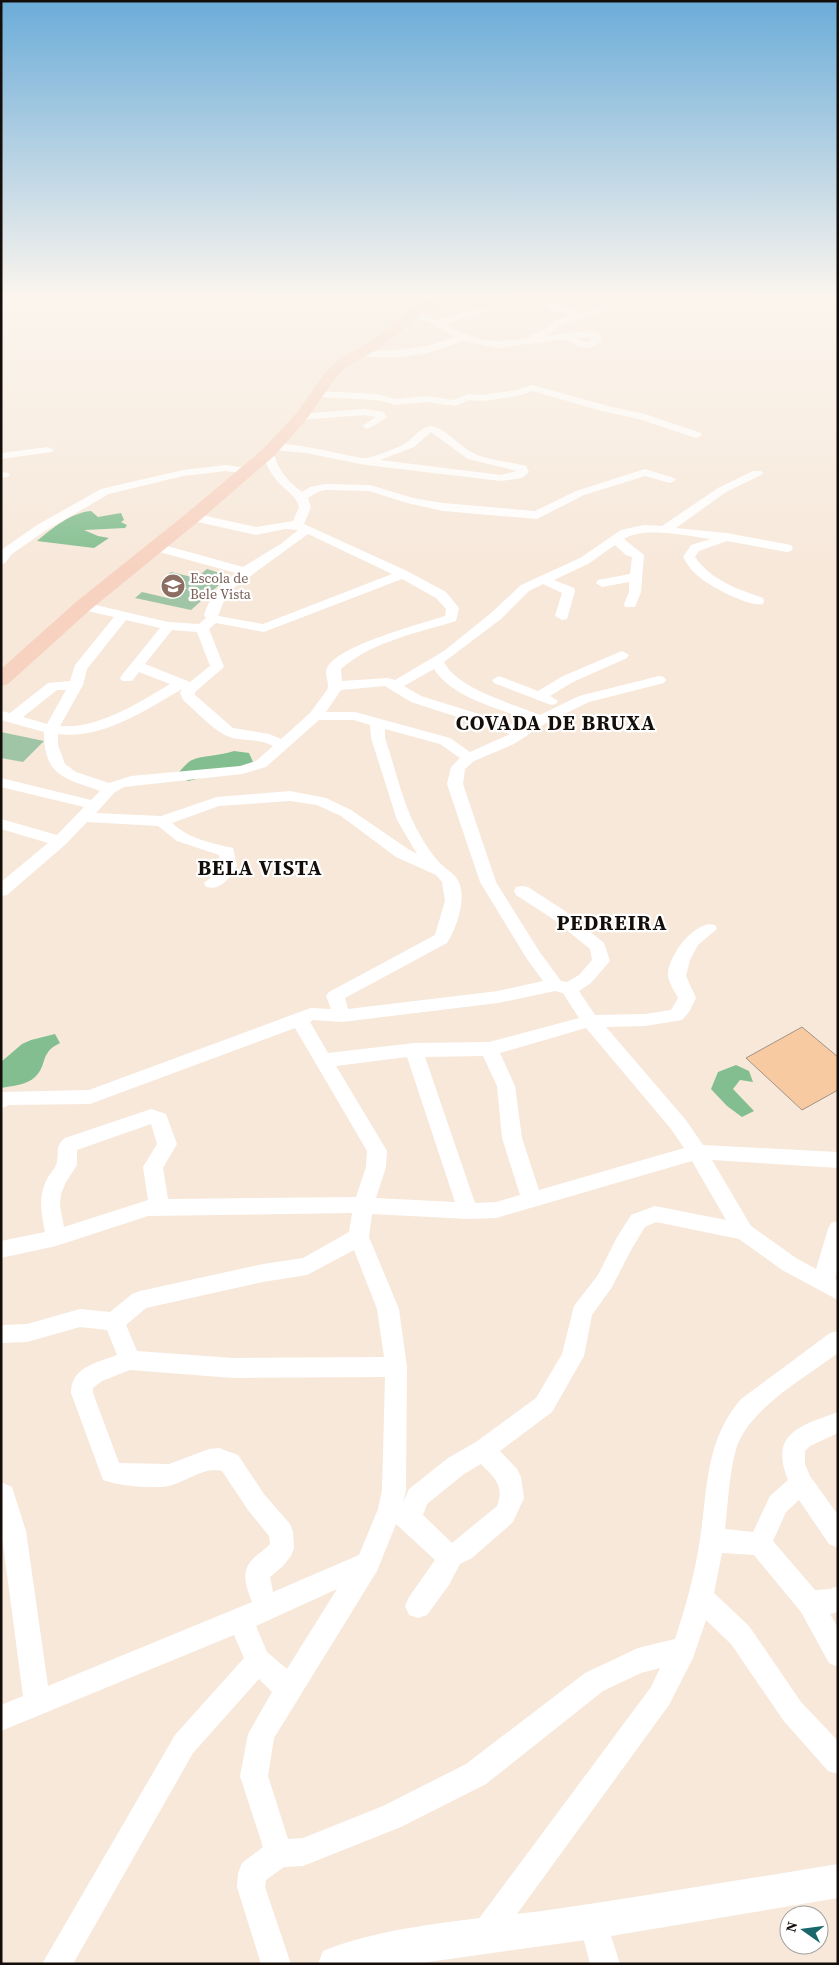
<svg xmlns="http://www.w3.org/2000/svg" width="839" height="1965" viewBox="0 0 839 1965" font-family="'Source Serif 4',serif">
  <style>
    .green { fill: #9fc5a6 }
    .forest { fill: #82be8f }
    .building { fill: #f7caa2; stroke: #a19386 }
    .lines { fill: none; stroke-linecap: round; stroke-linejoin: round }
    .minor { fill: #fff; fill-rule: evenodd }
    .tertiary { fill: #fff; fill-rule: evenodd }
    .secondary { fill: #f7d2c1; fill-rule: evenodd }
    .labels { text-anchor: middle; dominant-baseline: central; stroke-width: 4.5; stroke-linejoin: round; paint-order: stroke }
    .far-education-label { font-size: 14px; fill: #785e54; stroke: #fff; text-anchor: start }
    .district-label { font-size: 21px; font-weight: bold; letter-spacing: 1px; fill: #140e0a; stroke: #fff }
  </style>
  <rect width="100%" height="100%" fill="#f7e8da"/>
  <!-- green -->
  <g class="green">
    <polygon points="207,569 229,576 191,610 135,598 142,592 172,599 187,588 162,580 171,572 196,578"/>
    <polygon points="1,732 44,741 23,762 1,758"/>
  </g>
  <!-- forest -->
  <g class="forest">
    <path d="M 91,511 L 98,517 L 121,513 L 124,520 L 121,522 L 127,525 L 125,528 L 84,530 L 98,536 L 109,538 L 94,548 L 37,541 C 53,528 70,513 91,511 Z"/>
    <path d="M 234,751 L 249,753 L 253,762 L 250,767 L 188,781 L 178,773 C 182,769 186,764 190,761 C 201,755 221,756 234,751 Z"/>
    <path d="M 55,1034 L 60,1043 C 39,1053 48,1065 35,1077 C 27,1085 12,1086 1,1088 L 1,1062 L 22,1044 L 31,1040 Z"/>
    <polygon points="736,1065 749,1071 753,1082 740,1080 733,1089 754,1111 742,1117 727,1106 711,1089 718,1072"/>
  </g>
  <!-- building -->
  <polygon class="building" points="802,1027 838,1057 838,1090 802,1110 746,1058"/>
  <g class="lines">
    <!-- minor -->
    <g class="minor">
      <path d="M 549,303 L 583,313 L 613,304 L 618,307 L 559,325 L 551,333 L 543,336 L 585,331 L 598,333 L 602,339 C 593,352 577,349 567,339 L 496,348 L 464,341 L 428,353 L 402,357 L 361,357 L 356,354 L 361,351 C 399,351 419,350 455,337 L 429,322 L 410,316 L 410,312 L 413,311 L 438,320 L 483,307 L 486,308 L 486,312 L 445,324 C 479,343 491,343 529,338 L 530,335 L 545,329 L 553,321 L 572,315 L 546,308 L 546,304 ZM 591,337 L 590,342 L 583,341 L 576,338 Z"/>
      <polygon points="532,385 608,406 645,414 701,433 702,435 697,438 693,437 639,419 602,411 532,391 518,396 483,401 469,400 455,406 427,402 396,405 377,400 318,397 313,394 318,391 377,394 396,399 427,396 454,400 468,394 483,395 516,390"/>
      <polygon points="364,409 384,412 387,418 367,429 362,426 376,417 364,415 301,420 296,417 301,414"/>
      <path d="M 431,426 C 449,430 457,445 473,453 C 489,461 509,461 526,466 L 529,472 L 522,478 L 501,481 L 366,465 L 306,453 L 273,450 L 267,447 C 278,437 345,456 362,458 C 371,459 398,448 406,443 C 416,436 419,428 431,426 ZM 431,432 L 468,459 L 517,471 L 501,475 L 380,460 L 414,447 Z"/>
      <polygon points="48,447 54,450 52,452 1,459 1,453"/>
      <path d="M 268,450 C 275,452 275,460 279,467 C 284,477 293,485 302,492 L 310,487 L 325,484 L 370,485 L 413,498 L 443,503 L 535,511 L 576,491 L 645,469 L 674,478 L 676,480 L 670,483 L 645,476 L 584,495 L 537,519 L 443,511 L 407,503 L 369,491 L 325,490 L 318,492 L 308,498 L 311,507 L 304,524 L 407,571 L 446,592 L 459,608 L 456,621 C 417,633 371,642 341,669 L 342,681 L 388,678 L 395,680 L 444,651 L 491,613 L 521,585 L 580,558 L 621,530 L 644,525 L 662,526 L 718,488 L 753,471 L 761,471 L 763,473 L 761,475 L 726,492 L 676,528 L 727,533 L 791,545 L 793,548 L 791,551 L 787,552 L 727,541 L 699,551 L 695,557 C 711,580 737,589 763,598 L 764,601 L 763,604 C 748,607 709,586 698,576 C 691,570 687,564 683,557 L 691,545 L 711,539 C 687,536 644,526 624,539 L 644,555 L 641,592 L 635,607 L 625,607 L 624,604 L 629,592 L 629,582 L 602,587 L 596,583 L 598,580 L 630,574 L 632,557 L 626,555 L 615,545 L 588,564 L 554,580 L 574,588 L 575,591 L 567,619 L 562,620 L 555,616 L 562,593 L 543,584 L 529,591 L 501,619 L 444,662 C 457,689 514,704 540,715 L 579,696 L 659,676 L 664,677 L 666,680 L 664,683 L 589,702 L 546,723 L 514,744 L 474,761 L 465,769 L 463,784 L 496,882 L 539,951 L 561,981 L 567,982 L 579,975 L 592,960 L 590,949 L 553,919 L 516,895 L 514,891 L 516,887 L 522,886 L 528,887 L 565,911 L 604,943 L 610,961 L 591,983 L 579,991 L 595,1015 L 645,1014 L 671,1010 L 678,998 C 675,992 669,983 668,976 C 667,957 695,919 715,925 L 717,929 L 698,945 L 690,960 L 686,976 L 696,998 L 689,1012 L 682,1020 L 645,1026 L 606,1027 L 685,1119 L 703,1145 L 838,1152 L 838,1168 L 712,1160 L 751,1226 L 796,1258 L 816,1269 L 828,1229 L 831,1223 L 838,1221 L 838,1268 L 835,1279 L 838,1280 L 838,1300 L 782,1270 L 739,1239 L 656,1222 L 645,1227 L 631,1250 L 612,1287 L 592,1315 L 584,1356 L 552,1412 L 500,1451 L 517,1469 L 521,1477 L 524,1498 L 513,1522 L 472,1558 L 460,1564 L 449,1585 L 427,1615 L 418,1618 L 409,1615 L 405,1606 L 409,1597 L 435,1560 L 396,1524 L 377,1571 L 274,1738 L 268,1776 L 288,1839 L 303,1838 L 383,1806 L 466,1764 L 585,1673 L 638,1648 L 675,1639 C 686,1606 695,1573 700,1539 C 708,1487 705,1441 741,1399 L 830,1333 L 838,1331 L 838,1353 C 805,1378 744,1411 735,1453 C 729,1477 728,1504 725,1529 L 753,1532 L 770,1496 L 788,1480 C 769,1433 800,1426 838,1412 L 838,1433 L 810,1446 L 805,1451 L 805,1464 L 810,1476 L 838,1515 L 838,1548 L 829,1544 L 799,1500 L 786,1512 L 773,1541 L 815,1590 L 830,1589 L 838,1586 L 838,1612 L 830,1614 L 838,1628 L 838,1667 L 829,1663 L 801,1612 L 754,1555 L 722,1553 L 714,1593 L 749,1626 L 801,1702 L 838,1741 L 838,1774 L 828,1771 L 783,1720 L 731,1644 L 706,1620 L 693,1658 L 669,1705 L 495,1944 L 485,1949 L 475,1944 L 470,1934 L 475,1924 L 651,1687 L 660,1668 L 641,1673 L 603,1691 L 486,1784 L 401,1827 L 303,1866 L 284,1867 L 266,1880 L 265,1887 L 291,1964 L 261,1964 L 237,1887 L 238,1873 L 242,1863 L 263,1847 L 240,1776 L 248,1734 L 272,1692 L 259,1679 L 193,1753 L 73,1964 L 42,1964 L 175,1735 L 244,1658 L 234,1635 L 1,1731 L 1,1705 L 23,1696 L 1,1529 L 1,1482 L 12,1487 L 26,1531 L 48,1686 L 252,1602 C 247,1589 240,1572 252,1560 C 257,1554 264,1551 270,1544 L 269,1536 L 248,1510 L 222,1471 C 204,1466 186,1482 169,1486 C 152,1489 119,1486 103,1480 L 71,1393 C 71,1367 96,1363 117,1355 L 107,1330 L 80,1327 L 27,1342 L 1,1343 L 1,1325 L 27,1324 L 80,1309 L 110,1312 L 132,1294 L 140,1291 L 263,1264 L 303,1258 L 349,1232 L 352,1213 L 148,1216 L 56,1246 L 1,1258 L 1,1241 L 45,1232 C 41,1212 38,1198 47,1179 C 50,1173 56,1168 57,1162 C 59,1151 55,1146 65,1138 L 151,1109 L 166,1114 L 177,1144 L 163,1168 L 168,1199 L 356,1197 L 366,1167 L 367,1151 L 295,1028 L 90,1104 L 9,1105 L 1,1109 L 1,1092 L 89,1090 L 305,1010 L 311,1008 L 331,1009 L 326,996 L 329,992 L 435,935 L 445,901 L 442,882 L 436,875 L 396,857 L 341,816 L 317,805 L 290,801 L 219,806 L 172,823 C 189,839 211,843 233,848 L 237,866 C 230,877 222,891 206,887 L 204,883 L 216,873 L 221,866 L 219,855 L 177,841 L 158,826 L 87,822 L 66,844 L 7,895 L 1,896 L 1,882 L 48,843 L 1,829 L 1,819 L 57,835 L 84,807 L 1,787 L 1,778 L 91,800 L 100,791 C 64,778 44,776 44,732 L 1,720 L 1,711 L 10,713 L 48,683 L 70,681 L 75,665 L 114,617 L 78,609 L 77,606 L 78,603 L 83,602 L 168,622 L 199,624 L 206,618 L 204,615 C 212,593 218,587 236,573 L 152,550 L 150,547 L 152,544 L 160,544 L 243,567 L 282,543 L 298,530 L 285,529 L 256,535 L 189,520 L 187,517 L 193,513 L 256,527 L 293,521 L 299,507 C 296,496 289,493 281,485 C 272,476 266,465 262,453 ZM 308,534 L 392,574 L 263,624 L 218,616 L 227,593 ZM 402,579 L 436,598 L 446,609 L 445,616 C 421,624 338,645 327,668 C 324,675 330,683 327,690 L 310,713 L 281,739 L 269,734 L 233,728 L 195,695 L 195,692 L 224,667 L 209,629 L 216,623 L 264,632 ZM 126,620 L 160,628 L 122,675 L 120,678 L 122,681 L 132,681 L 139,672 L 170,684 C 138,703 99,729 60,726 L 83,685 L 87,669 ZM 172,630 L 197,632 L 210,666 L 190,682 L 145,664 ZM 434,669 C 452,698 499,708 530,721 L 520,727 L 421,696 L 404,686 ZM 385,686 L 411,702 L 510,734 L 470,752 L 450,738 L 355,712 L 326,712 L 341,690 ZM 182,689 L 180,693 L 183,700 C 196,711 208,725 223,734 C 238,743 257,737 273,746 L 256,761 L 240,766 L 131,776 L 109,783 L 76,772 L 65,764 L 58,745 L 58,734 C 102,740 146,710 182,689 ZM 57,690 L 66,690 L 47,724 L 23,717 ZM 319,720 L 354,720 L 370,725 L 371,738 L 397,820 L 417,854 L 408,849 L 351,810 L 326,798 L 290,791 L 217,797 L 161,816 L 96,813 L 115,792 L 124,787 L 242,774 L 266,767 ZM 385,729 L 440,744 L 460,758 L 451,767 L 447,784 L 480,882 L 527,959 L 543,981 L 498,991 L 348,1009 L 345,998 L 447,943 C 456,929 464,906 461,889 C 457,872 449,873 440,863 C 433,856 425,844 420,835 C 403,806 396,770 385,738 ZM 555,991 L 563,993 L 579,1018 L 489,1042 L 414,1043 L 328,1053 L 310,1022 L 313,1020 L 342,1022 L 498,1003 ZM 586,1028 L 671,1129 L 684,1148 L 539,1190 L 522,1138 L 515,1086 L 500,1053 ZM 483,1056 L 497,1086 L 502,1138 L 520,1195 L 496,1202 L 475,1203 L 425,1057 ZM 407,1057 L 455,1202 L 376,1198 L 386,1167 L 387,1151 L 336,1066 ZM 151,1124 L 157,1144 L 143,1167 L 148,1200 L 64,1227 L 60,1206 L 61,1194 L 66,1182 L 77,1165 L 77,1150 ZM 692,1161 L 726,1220 L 655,1206 L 631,1215 L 616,1239 L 598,1275 L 574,1306 L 562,1354 L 536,1398 L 476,1442 L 448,1458 L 409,1489 L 403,1502 L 406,1490 L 407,1367 L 399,1309 L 369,1237 L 372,1214 L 468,1219 L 496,1218 ZM 354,1250 L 377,1309 L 384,1357 L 233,1358 L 137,1351 L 126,1325 L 146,1308 L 263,1282 L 307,1275 ZM 130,1370 L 233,1378 L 385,1377 L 382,1490 L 378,1509 L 359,1555 L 273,1592 L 270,1577 L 283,1566 L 291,1556 L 294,1548 L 293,1532 L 290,1524 L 264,1494 L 238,1455 L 219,1448 L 209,1449 L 169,1464 L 119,1463 L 93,1393 L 93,1388 L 102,1381 ZM 481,1464 C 494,1477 505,1486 497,1506 L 452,1543 L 423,1515 L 427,1504 L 464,1474 ZM 337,1589 L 287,1669 L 267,1652 L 256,1626 Z"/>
      <polygon points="226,465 247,468 253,471 247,474 226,471 183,476 109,494 45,531 12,554 5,563 1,564 1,551 4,548 37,525 101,489 183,470"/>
      <polygon points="1,472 8,473 10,475 8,477 1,478"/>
      <polygon points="622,651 629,655 627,658 573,682 550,696 558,701 556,704 551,705 494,683 492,680 499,676 538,691 563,676"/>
      <polygon points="593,1907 603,1911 620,1964 590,1964 579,1921 583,1911"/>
    </g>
    <!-- tertiary -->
    <path class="tertiary" d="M 838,1864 L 838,1898 L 593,1939 L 414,1964 L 318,1964 L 323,1951 C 387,1925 473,1920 542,1911 C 641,1897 739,1880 838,1864 Z"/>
    <!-- secondary -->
    <polygon class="secondary" points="433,293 448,293 378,349 345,368 334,380 306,420 274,456 199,521 90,610 8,684 1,686 1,669 76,602 187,513 262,450 296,414 324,374 335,362 368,343"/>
  </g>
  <!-- sky -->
  <linearGradient id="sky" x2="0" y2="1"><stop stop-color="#6bacd8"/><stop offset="0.52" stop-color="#fbf5ee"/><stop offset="1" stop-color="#fbf5ee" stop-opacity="0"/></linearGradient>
  <rect width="839" height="568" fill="url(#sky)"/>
  <!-- icons -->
  <defs>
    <symbol id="school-disc" viewBox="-11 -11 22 22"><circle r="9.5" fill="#8d6e63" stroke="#fff"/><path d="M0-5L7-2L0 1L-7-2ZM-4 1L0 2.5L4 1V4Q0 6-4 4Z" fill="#fff"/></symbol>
  </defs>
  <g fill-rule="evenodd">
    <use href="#school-disc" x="159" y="572" width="28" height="28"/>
  </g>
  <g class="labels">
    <!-- far-education labels -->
    <g class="far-education-label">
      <text x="190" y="578">Escola de<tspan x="190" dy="16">Bele Vista</tspan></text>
    </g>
    <!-- district labels -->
    <g class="district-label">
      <text x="556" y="722">COVADA DE BRUXA</text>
      <text x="260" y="867">BELA VISTA</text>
      <text x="612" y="922">PEDREIRA</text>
    </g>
  </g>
  <!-- border -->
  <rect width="839" height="1965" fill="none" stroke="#140e0a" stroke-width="5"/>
  <!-- north arrow -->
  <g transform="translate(804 1930) rotate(284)"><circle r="24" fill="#ffffff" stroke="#a19f9d"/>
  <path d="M0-4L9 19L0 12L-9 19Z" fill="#19676a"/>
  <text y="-8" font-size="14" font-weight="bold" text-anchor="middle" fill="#140e0a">N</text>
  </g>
</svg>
